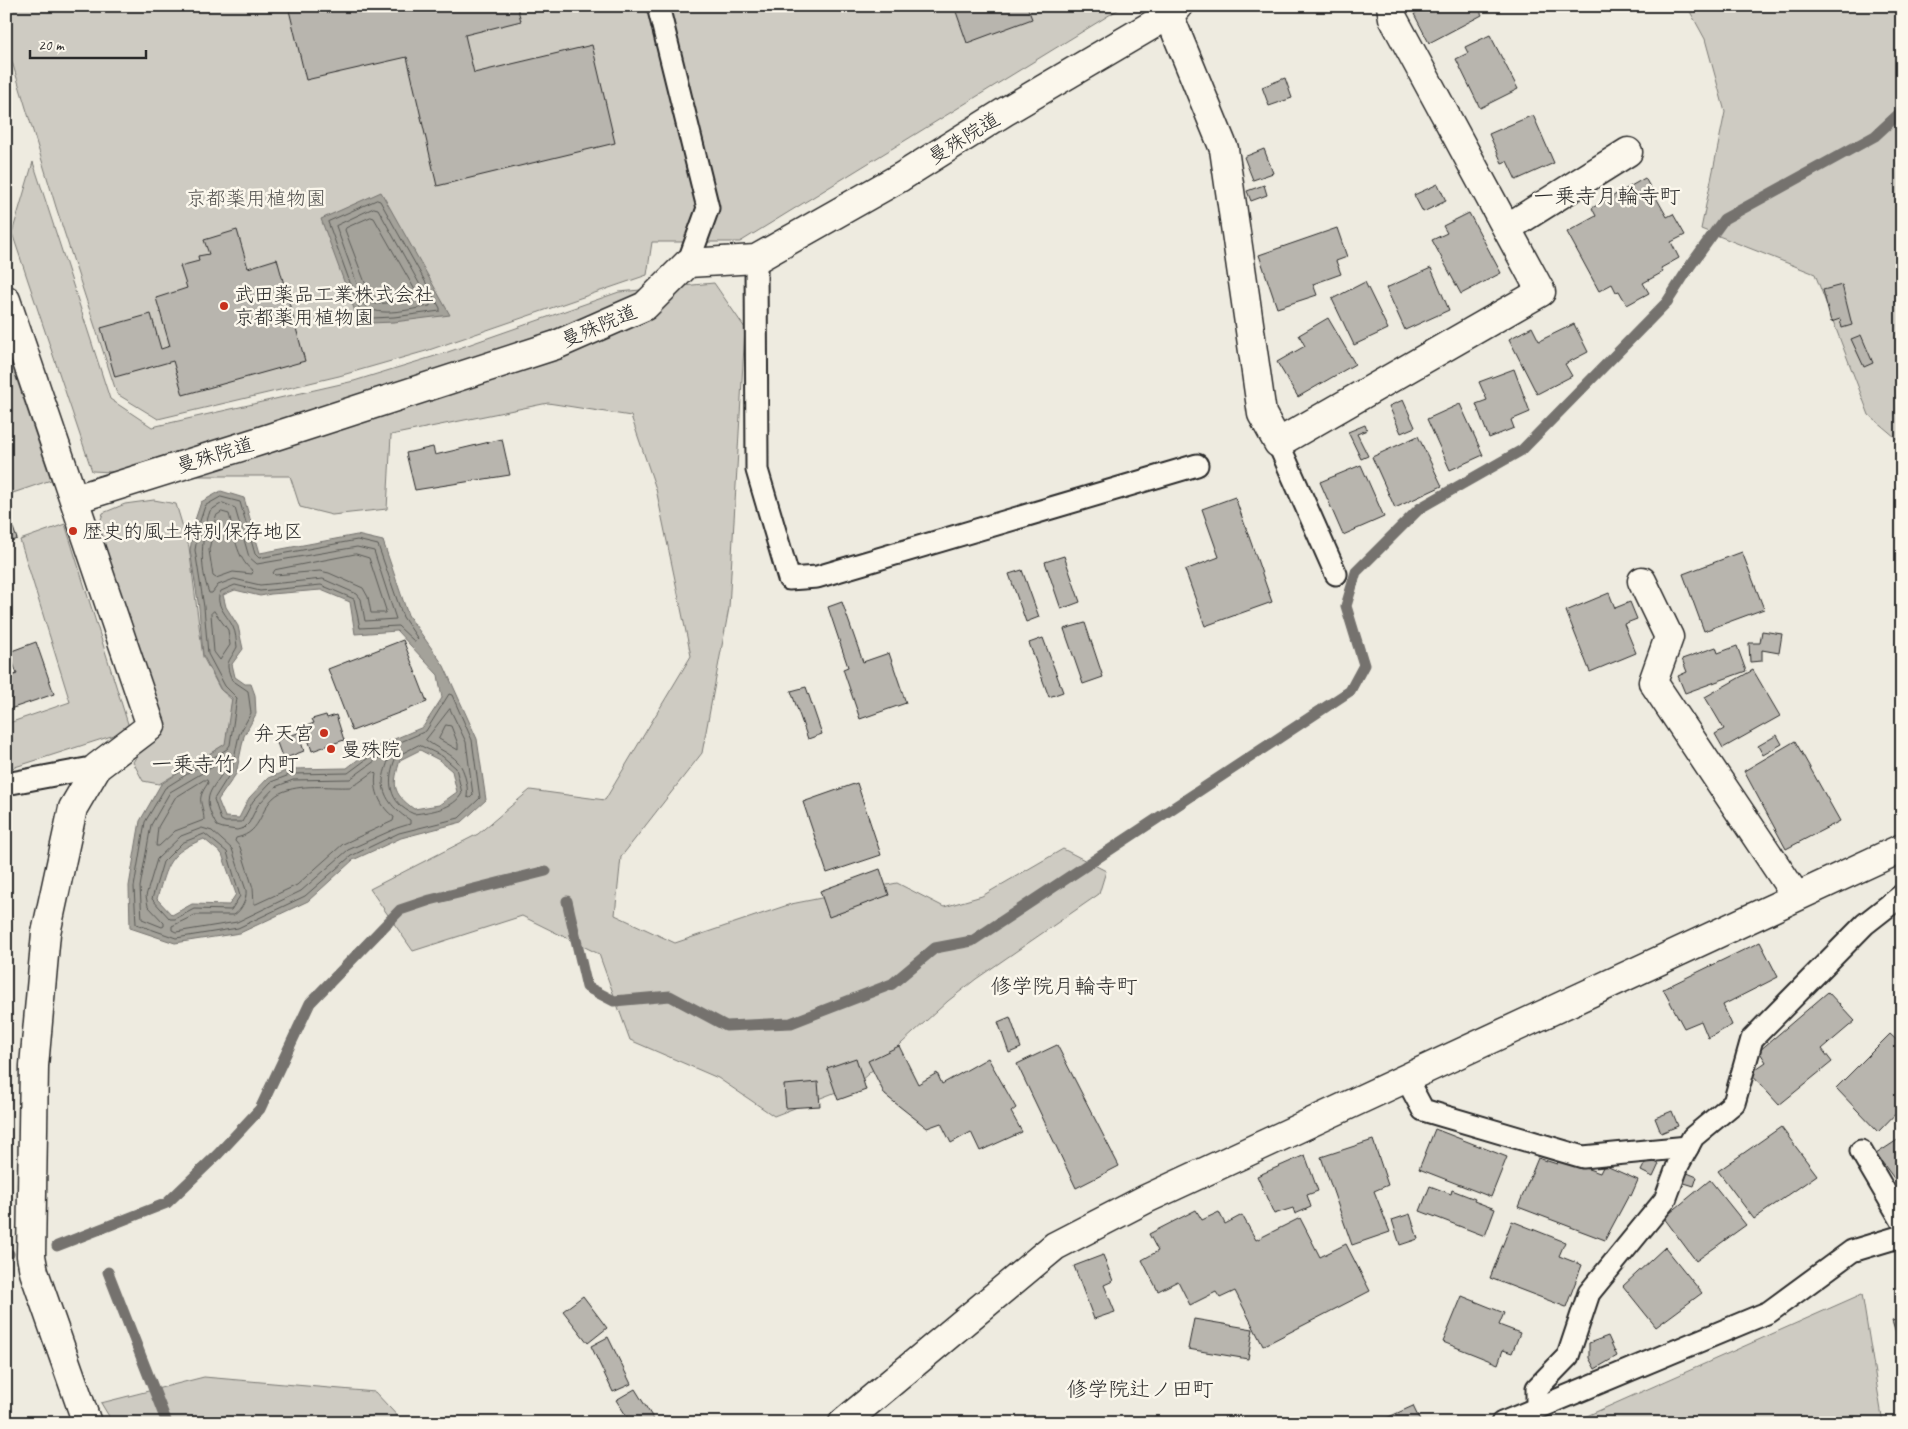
<svg xmlns="http://www.w3.org/2000/svg" width="1908" height="1429" viewBox="0 0 1908 1429" font-family="Caveat,'Klee One',sans-serif">
  <style>
    .green { fill: #cecbc2; stroke: #7c7b76 }
    .water { fill: #a4a29a; stroke: #74726e; fill-rule: evenodd }
    .lines { fill: none; stroke-linecap: round; stroke-linejoin: round }
    .shore { stroke: #5b5b57; stroke-width: 1 }
    .stream { stroke: #74726e; stroke-width: 11 }
    .building { fill: #b8b5ae; stroke: #2b2b2b }
    .service-casing { stroke: #2b2b2b; stroke-width: 25 }
    .minor-casing { stroke: #2b2b2b; stroke-width: 31 }
    .service { stroke: #fbf7ec; stroke-width: 21 }
    .minor { stroke: #fbf7ec; stroke-width: 28 }
    .poi-dot { fill: #c8321e; stroke: #fbf7ec; stroke-width: 2 }
    .labels { text-anchor: middle; dominant-baseline: central; stroke-width: 5; stroke-linejoin: round; paint-order: stroke }
    .street-label { font-size: 20px; fill: #2b2b2b; stroke: #fbf7ec }
    .park-label { font-size: 20px; fill: #545351; stroke: #fbf7ec }
    .poi-label { font-size: 20px; fill: #2b2b2b; stroke: #fbf7ec; text-anchor: start }
    .neighbourhood-label { font-size: 21px; fill: #2b2b2b; stroke: #fbf7ec }
  </style>
  <rect width="100%" height="100%" fill="#eeebe0"/>
  <filter id="ink" filterUnits="userSpaceOnUse"><feTurbulence type="fractalNoise" baseFrequency=".02" numOctaves="2"/><feDisplacementMap in="SourceGraphic" scale="10" xChannelSelector="R" yChannelSelector="G"/><feConvolveMatrix kernelMatrix="1 2 1 2 8 2 1 2 1" color-interpolation-filters="sRGB"/></filter>
  <g filter="url(#ink)">
    <!-- green -->
    <g class="green">
      <polygon points="6,6 1124,6 740,242 652,242 647,275 426,351 339,376 158,419 117,394 56,207 6,42"/>
      <polygon points="1687,6 1902,6 1902,443 1869,415 1815,274 1701,229 1725,112 1705,39"/>
      <polygon points="33,162 110,399 152,427 354,381 445,353 619,292 714,283 745,328 729,608 702,753 621,857 615,915 675,943 791,904 897,883 944,907 982,896 1063,849 1106,871 1099,894 976,979 948,1001 857,1084 774,1116 718,1078 630,1040 599,954 522,916 413,951 370,889 478,834 530,790 605,800 691,656 656,489 631,416 548,403 391,435 387,509 332,515 300,507 290,476 200,476 92,471 12,233"/>
      <polygon points="6,348 51,480 10,494 6,482"/>
      <polygon points="154,500 176,504 189,547 203,657 220,689 232,700 226,744 159,784 143,781 133,762 140,751 136,645 99,526 103,513 125,504"/>
      <polygon points="65,524 129,727 127,731 12,768 6,752 6,724 70,702 20,540"/>
      <polygon points="1862,1294 1883,1423 1571,1423"/>
      <polygon points="204,1377 375,1392 404,1423 113,1423 101,1403"/>
    </g>
    <!-- water -->
    <g class="water">
      <polygon points="381,192 450,315 394,322 370,323 356,314 321,219"/>
      <path d="M 221,491 L 244,498 L 260,553 L 357,535 L 383,541 L 408,615 L 444,666 L 477,739 L 486,800 L 462,822 L 401,838 L 353,860 L 308,901 L 240,933 L 175,943 L 130,928 L 129,886 L 140,821 L 161,784 L 225,744 L 232,698 L 221,690 L 203,655 L 199,608 L 190,550 L 195,520 L 201,502 ZM 235,590 L 260,596 L 271,594 L 321,590 L 350,602 L 355,634 L 397,631 L 438,675 L 442,698 L 423,727 L 373,748 L 347,768 L 291,769 L 268,778 L 249,798 L 239,818 L 225,817 L 218,800 L 236,774 L 244,736 L 256,714 L 255,695 L 251,684 L 245,684 L 235,677 L 232,664 L 243,649 L 238,626 L 226,607 L 223,595 ZM 420,750 L 439,760 L 452,771 L 457,792 L 439,805 L 414,809 C 391,792 393,785 400,760 ZM 204,839 L 222,854 L 236,894 L 229,905 L 192,904 L 172,915 L 157,899 C 167,864 168,853 204,839 Z"/>
    </g>
    <g class="lines">
      <!-- shore -->
      <g class="shore">
        <polygon points="377,200 380,201 440,308 440,311 394,317 372,318 360,310 328,222"/>
        <path d="M 374,208 L 378,209 L 430,303 L 430,306 C 411,309 380,318 365,306 L 336,226 Z"/>
        <polygon points="371,217 374,218 419,297 418,300 376,304 372,301 345,230 346,228"/>
        <path d="M 221,497 L 240,502 L 255,554 L 259,558 L 357,540 L 378,545 L 403,617 L 418,639 L 416,641 L 414,641 L 398,626 L 360,628 L 354,599 L 321,585 L 260,591 L 235,585 L 221,591 C 213,604 228,616 233,627 C 236,633 236,640 237,647 C 229,663 224,661 232,680 L 248,691 L 251,713 L 239,735 L 231,772 L 214,799 L 221,820 L 225,822 L 242,822 L 253,801 L 271,782 L 292,774 L 348,773 L 375,753 L 426,731 L 449,694 L 452,695 L 472,740 L 480,798 L 459,818 L 399,833 L 351,856 L 305,896 L 238,928 L 176,938 L 136,924 L 134,887 L 145,822 L 165,788 L 227,749 L 230,745 L 237,698 L 225,686 L 208,654 L 204,607 L 195,550 L 200,521 L 205,506 Z"/>
        <path d="M 223,503 L 235,508 L 249,557 L 257,564 L 357,547 L 374,551 L 396,619 L 365,621 L 361,599 L 357,594 L 323,579 L 260,585 L 234,579 L 218,585 L 212,593 L 209,593 C 199,566 201,537 210,511 Z"/>
        <path d="M 222,512 L 229,514 C 234,532 236,559 253,571 L 252,574 L 233,572 L 216,578 L 213,576 L 209,550 L 216,516 Z"/>
        <polygon points="356,554 369,558 386,610 385,613 371,613 368,597 363,588 329,573 320,571 275,575 273,573 275,570"/>
        <polygon points="214,611 228,630 230,645 220,660 214,652 211,614"/>
        <path d="M 450,709 L 466,742 L 473,795 L 470,798 L 467,797 C 468,790 467,784 465,777 C 460,754 442,753 426,740 Z"/>
        <polygon points="446,725 451,726 458,744 458,750 439,739"/>
        <path d="M 419,745 L 442,756 L 456,768 L 462,793 C 454,809 430,812 414,814 C 388,803 386,780 396,757 Z"/>
        <path d="M 386,755 L 389,758 C 387,765 383,774 383,782 C 383,799 397,812 410,820 L 410,824 L 397,828 L 348,850 L 301,891 L 237,922 L 176,932 L 172,930 L 172,926 L 195,915 L 234,915 C 242,910 247,899 246,890 L 232,849 L 212,831 L 202,828 L 181,836 L 157,859 L 146,896 L 148,906 L 164,923 L 164,926 L 162,927 L 142,919 L 140,887 L 151,825 L 170,792 L 226,759 L 227,761 C 223,782 202,789 210,811 C 212,817 214,821 217,826 L 223,828 L 237,830 L 244,828 L 249,823 L 258,805 L 275,787 L 293,780 L 350,779 L 379,758 Z"/>
        <path d="M 374,772 L 376,774 C 373,790 381,808 394,817 L 393,821 L 343,844 L 297,885 L 256,904 L 254,904 L 253,888 L 240,847 L 235,841 L 236,838 C 265,832 258,805 280,793 C 301,783 328,788 350,787 L 358,783 Z"/>
        <path d="M 204,780 L 207,780 L 208,783 C 195,802 203,800 204,820 L 175,831 L 159,846 L 156,846 L 158,827 L 175,798 Z"/>
        <polygon points="205,834 227,852 240,896 231,910 194,909 175,919 170,919 152,899 163,862 182,843"/>
      </g>
      <!-- stream -->
      <g class="stream">
        <polyline points="567,901 587,987 614,1001 670,996 726,1026 791,1023 892,984 935,948 972,941 1350,691 1364,665 1346,606 1356,572 1420,508 1522,450 1667,302 1690,266 1724,219 1875,136 1902,111"/>
        <polyline points="57,1246 167,1203 218,1154 260,1109 310,1003 400,910 430,900 546,871"/>
        <polyline points="6,1255 9,1254"/>
        <polyline points="108,1272 167,1423"/>
      </g>
    </g>
    <!-- building -->
    <g class="building">
      <polygon points="288,6 517,6 521,21 465,35 474,73 592,45 615,143 437,186 407,57 306,80"/>
      <polygon points="954,6 1027,6 1032,19 967,43"/>
      <polygon points="1428,6 1477,6 1482,15 1429,43 1414,14"/>
      <polygon points="1490,35 1518,89 1480,108 1456,59 1468,53 1465,47"/>
      <polygon points="1285,78 1292,98 1269,106 1262,87"/>
      <polygon points="1533,115 1554,163 1516,180 1507,161 1502,163 1489,134"/>
      <polygon points="1264,149 1273,173 1253,180 1244,157"/>
      <polygon points="1645,178 1667,217 1673,214 1685,235 1671,242 1679,258 1661,268 1663,272 1643,283 1649,293 1627,305 1619,291 1616,292 1612,284 1599,291 1567,232 1596,216 1592,208"/>
      <polygon points="1438,184 1446,201 1423,212 1414,195"/>
      <polygon points="1264,185 1267,195 1251,201 1247,191"/>
      <polygon points="1469,213 1501,273 1461,294 1432,240 1447,233 1443,226"/>
      <polygon points="1337,228 1347,257 1336,261 1341,274 1313,284 1317,295 1277,308 1259,255"/>
      <polygon points="237,230 248,268 277,259 305,361 183,395 173,361 115,377 101,328 151,314 161,349 170,346 156,298 187,288 180,266 199,261 198,256 209,254 204,240"/>
      <polygon points="1431,268 1449,310 1405,330 1386,288"/>
      <polygon points="1365,282 1388,329 1354,345 1332,299"/>
      <polygon points="1842,285 1852,325 1842,328 1840,319 1831,322 1823,290"/>
      <polygon points="1328,318 1355,364 1298,397 1277,362 1305,346 1299,335"/>
      <polygon points="1574,324 1588,352 1565,364 1572,376 1537,394 1509,339 1532,327 1539,341"/>
      <polygon points="1861,335 1873,363 1864,367 1851,339"/>
      <polygon points="1514,369 1530,412 1511,420 1514,428 1489,438 1476,404 1487,400 1479,382"/>
      <polygon points="1403,400 1415,427 1401,433 1389,406"/>
      <polygon points="1460,404 1483,455 1450,470 1427,419"/>
      <polygon points="1365,425 1367,430 1357,434 1368,456 1361,459 1348,432"/>
      <polygon points="1418,436 1442,486 1395,508 1372,457"/>
      <polygon points="502,439 510,475 415,490 406,453 433,447 435,455"/>
      <polygon points="1361,465 1384,517 1343,535 1320,482"/>
      <polygon points="1235,497 1272,602 1205,626 1185,570 1219,557 1202,509"/>
      <polygon points="6,508 17,539 6,543"/>
      <polygon points="1742,552 1764,609 1704,631 1683,574"/>
      <polygon points="1064,556 1080,602 1061,609 1045,562"/>
      <polygon points="1022,570 1039,617 1026,622 1009,574"/>
      <polygon points="1609,593 1615,608 1630,602 1637,619 1624,624 1636,653 1590,672 1566,611"/>
      <polygon points="842,602 863,662 889,653 906,703 860,719 843,669 848,667 828,607"/>
      <polygon points="1085,623 1103,677 1083,684 1064,629"/>
      <polygon points="1762,631 1782,634 1779,653 1762,650 1762,661 1750,662 1749,643 1760,643"/>
      <polygon points="1043,638 1063,692 1049,697 1029,643"/>
      <polygon points="403,640 427,702 352,731 328,669"/>
      <polygon points="36,642 54,694 7,710 6,678 17,674 9,652"/>
      <polygon points="1737,646 1746,671 1685,693 1678,676 1687,672 1682,659 1716,647 1718,653"/>
      <polygon points="1753,670 1780,716 1723,748 1715,734 1724,729 1705,697"/>
      <polygon points="806,687 822,734 808,739 791,691"/>
      <polygon points="326,715 327,718 336,715 344,740 312,751 304,727 314,723 312,719"/>
      <polygon points="298,733 304,751 283,759 276,740"/>
      <polygon points="1777,735 1782,744 1763,755 1758,746"/>
      <polygon points="1795,741 1840,821 1786,849 1744,771"/>
      <polygon points="857,783 881,855 827,873 803,802"/>
      <polygon points="880,869 889,895 829,917 820,891"/>
      <polygon points="1760,942 1778,977 1723,1005 1732,1025 1708,1038 1701,1021 1684,1028 1663,989"/>
      <polygon points="1828,992 1855,1021 1822,1049 1832,1062 1779,1105 1750,1073 1766,1062 1759,1051"/>
      <polygon points="1010,1017 1021,1048 1009,1053 998,1022"/>
      <polygon points="1890,1034 1902,1045 1902,1107 1878,1132 1836,1088"/>
      <polygon points="1057,1045 1119,1166 1076,1188 1017,1064"/>
      <polygon points="899,1046 918,1084 937,1073 942,1084 988,1058 1016,1108 1011,1112 1022,1132 980,1151 971,1132 951,1143 941,1123 927,1128 885,1095 868,1061"/>
      <polygon points="856,1058 866,1090 838,1100 827,1068"/>
      <polygon points="818,1082 820,1106 786,1108 784,1085"/>
      <polygon points="1672,1111 1678,1126 1661,1133 1655,1118"/>
      <polygon points="1781,1127 1817,1175 1754,1219 1718,1171"/>
      <polygon points="1435,1129 1507,1157 1491,1197 1419,1169"/>
      <polygon points="1902,1137 1902,1189 1876,1154"/>
      <polygon points="1373,1140 1388,1185 1374,1191 1390,1232 1352,1245 1321,1157"/>
      <polygon points="1305,1155 1318,1191 1307,1195 1311,1207 1295,1214 1293,1208 1274,1214 1257,1176"/>
      <polygon points="1538,1158 1557,1164 1559,1159 1600,1173 1604,1165 1638,1180 1631,1196 1629,1195 1605,1240 1518,1207"/>
      <polygon points="1647,1159 1659,1164 1653,1177 1641,1171"/>
      <polygon points="1685,1172 1697,1177 1694,1186 1681,1182"/>
      <polygon points="1710,1180 1746,1225 1696,1261 1664,1218"/>
      <polygon points="1430,1186 1451,1194 1452,1190 1475,1199 1474,1201 1495,1209 1485,1236 1420,1211"/>
      <polygon points="1196,1210 1202,1220 1219,1212 1225,1224 1242,1215 1256,1240 1300,1218 1320,1257 1346,1244 1370,1291 1263,1346 1235,1291 1220,1298 1216,1292 1190,1305 1178,1281 1158,1291 1142,1260 1158,1251 1149,1234"/>
      <polygon points="1410,1214 1418,1239 1400,1245 1392,1220"/>
      <polygon points="1512,1221 1565,1242 1559,1256 1582,1265 1566,1307 1490,1278"/>
      <polygon points="1665,1247 1702,1293 1656,1327 1623,1286"/>
      <polygon points="1103,1255 1113,1281 1104,1285 1115,1312 1094,1319 1074,1266"/>
      <polygon points="583,1296 607,1328 588,1343 563,1311"/>
      <polygon points="1462,1296 1504,1313 1499,1325 1520,1333 1512,1353 1503,1350 1498,1364 1443,1342"/>
      <polygon points="1902,1318 1902,1353 1892,1321"/>
      <polygon points="1194,1319 1253,1329 1248,1359 1188,1349"/>
      <polygon points="1608,1336 1617,1356 1595,1369 1589,1358 1589,1343"/>
      <polygon points="608,1337 631,1384 613,1392 591,1346"/>
      <polygon points="635,1389 656,1423 631,1423 616,1400"/>
      <polygon points="1413,1406 1421,1423 1384,1423 1382,1420"/>
    </g>
    <g class="lines">
      <defs>
        <g id="service">
          <polyline points="658,6 708,208 688,263"/>
          <polyline points="756,259 757,470 789,579 817,577 1197,465"/>
          <polyline points="1278,443 1336,574"/>
          <polyline points="6,784 97,767"/>
          <polyline points="1406,1078 1423,1110 1583,1157 1688,1147"/>
          <polyline points="1861,1151 1902,1221"/>
          <polyline points="1537,1408 1537,1388 1568,1356 1589,1293 1665,1200 1678,1165 1693,1137 1734,1103 1752,1039 1865,924 1902,895"/>
          <polyline points="1502,1423 1769,1312 1852,1251 1902,1236"/>
        </g>
        <g id="minor">
          <polyline points="1169,15 1224,149 1262,414 1278,443 1541,292 1393,18 1391,6"/>
          <polyline points="1507,228 1628,152"/>
          <polyline points="6,300 151,726 97,767 73,808 46,933 34,1066 31,1256 34,1272 87,1423"/>
          <polyline points="75,499 260,441 556,345 645,306 688,263 756,259 901,177 1006,111 1169,15 1178,6"/>
          <polyline points="1642,581 1669,637 1653,682 1796,896"/>
          <polyline points="843,1423 1055,1246 1146,1199 1902,848"/>
        </g>
      </defs>
      <!-- service casing -->
      <use href="#service" class="service-casing"/>
      <!-- minor casing -->
      <use href="#minor" class="minor-casing"/>
      <!-- service -->
      <use href="#service" class="service"/>
      <!-- minor -->
      <use href="#minor" class="minor"/>
    </g>
  </g>
  <!-- markers -->
  <g class="poi-dot">
    <circle cx="224" cy="306" r="5"/>
    <circle cx="73" cy="531" r="5"/>
    <circle cx="324" cy="733" r="5"/>
    <circle cx="331" cy="749" r="5"/>
  </g>
  <g class="labels">
    <!-- street labels -->
    <g class="street-label">
      <text transform="translate(964 138) rotate(-32)">曼殊院道</text>
      <text transform="translate(599 326) rotate(-23)">曼殊院道</text>
      <text transform="translate(215 455) rotate(-17)">曼殊院道</text>
    </g>
    <!-- park labels -->
    <g class="park-label">
      <text x="256" y="198">京都薬用植物園</text>
    </g>
    <!-- poi labels -->
    <g class="poi-label">
      <text x="234" y="294">武田薬品工業株式会社<tspan x="234" dy="23">京都薬用植物園</tspan></text>
      <text x="83" y="531">歴史的風土特別保存地区</text>
      <text x="314" y="733" text-anchor="end">弁天宮</text>
      <text x="341" y="749">曼殊院</text>
    </g>
    <!-- neighbourhood labels -->
    <g class="neighbourhood-label">
      <text x="1607" y="196">一乗寺月輪寺町</text>
      <text x="225" y="764">一乗寺竹ノ内町</text>
      <text x="1064" y="986">修学院月輪寺町</text>
      <text x="1140" y="1389">修学院辻ノ田町</text>
    </g>
  </g>
  <!-- margin -->
  <rect width="1908" height="1429" fill="none" stroke="#fbf7ec" stroke-width="25"/>
  <rect x="12" y="12" width="1883" height="1404" fill="none" stroke="#2b2b2b" stroke-width="2" filter="url(#ink)"/>
  <!-- scale -->
  <path d="M30 50v8h116v-8" fill="none" stroke="#2b2b2b" stroke-width="2.5"/>
  <text x="38" y="50" font-size="15" fill="#2b2b2b" stroke="#fbf7ec" stroke-width="4" paint-order="stroke">20 m</text>
</svg>
